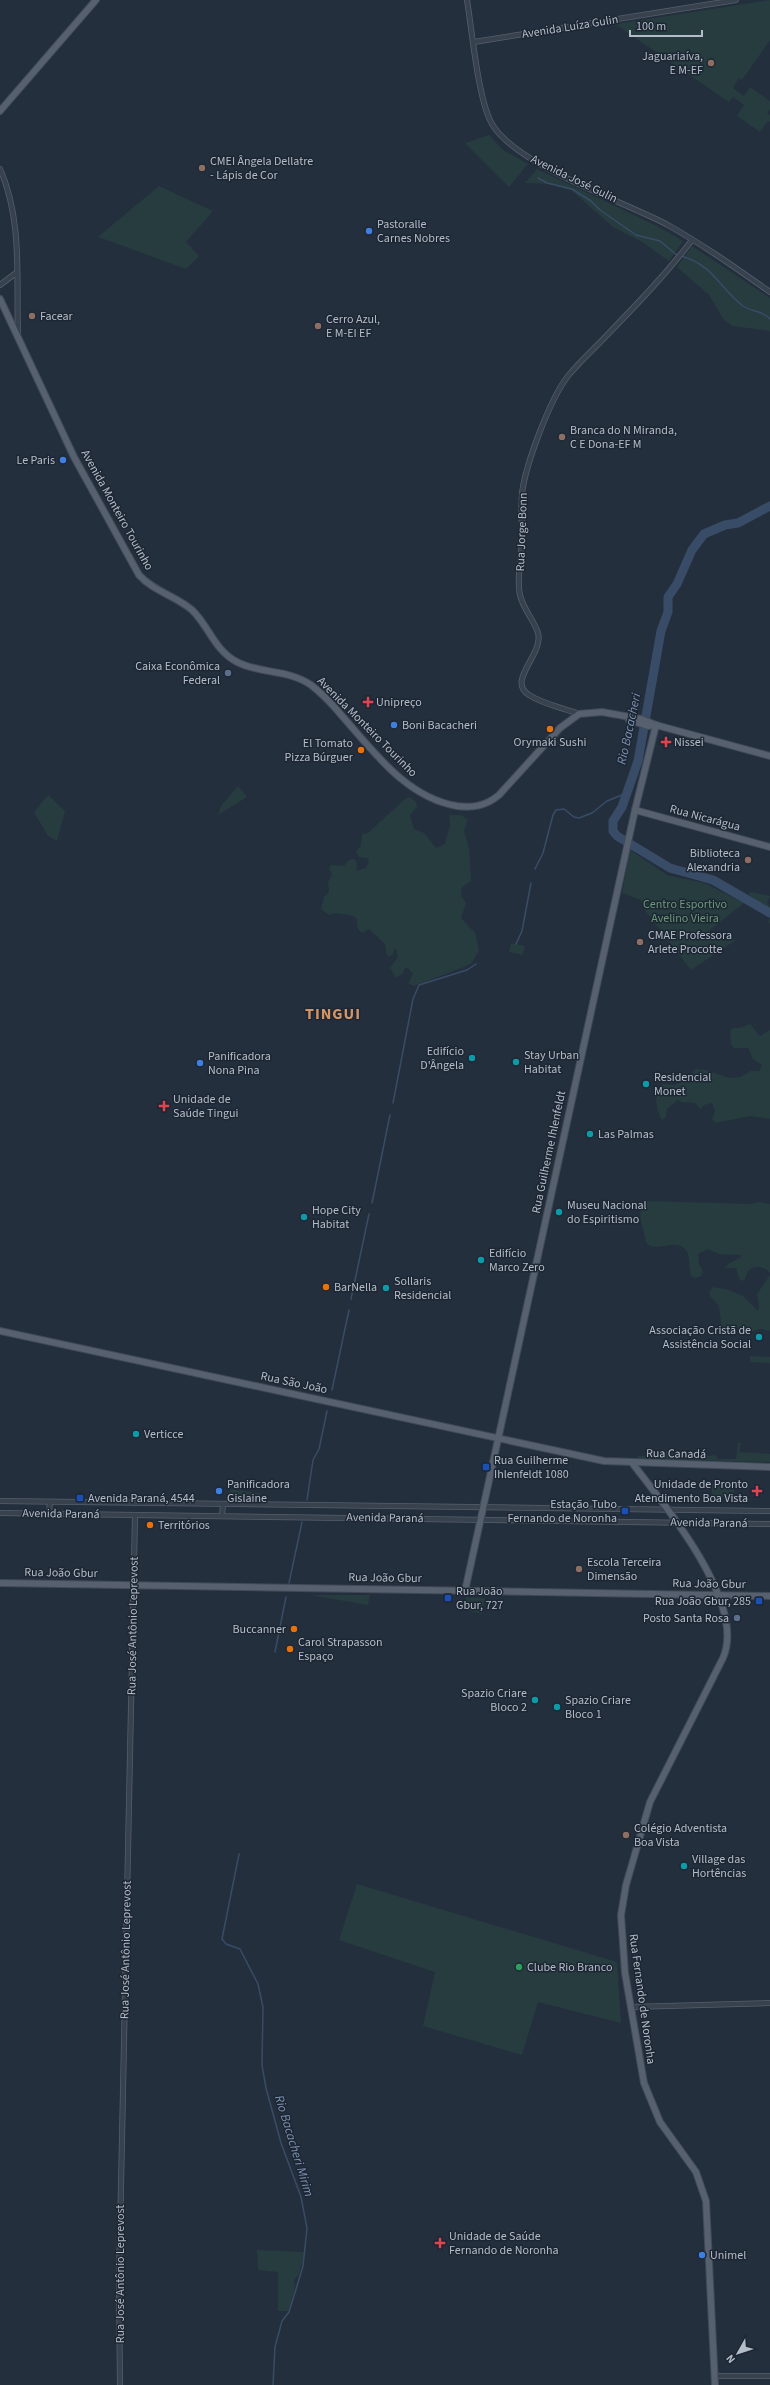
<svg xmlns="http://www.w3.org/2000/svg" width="770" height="2385" viewBox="0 0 770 2385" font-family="'Source Sans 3',sans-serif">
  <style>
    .green { fill: #263c3f }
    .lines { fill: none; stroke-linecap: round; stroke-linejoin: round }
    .stream { stroke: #394c67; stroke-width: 1.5 }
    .river { stroke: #394c67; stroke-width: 9 }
    .minor-casing { stroke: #565f6c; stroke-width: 6 }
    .major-casing { stroke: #414a57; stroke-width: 8 }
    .minor { stroke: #38414e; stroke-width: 4.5 }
    .major { stroke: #56606e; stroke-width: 6 }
    .education-dot { fill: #8d6e63; stroke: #1d2633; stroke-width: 1.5 }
    .shop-dot { fill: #3f7fe0; stroke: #1d2633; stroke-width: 1.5 }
    .service-dot { fill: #5c6f8a; stroke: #1d2633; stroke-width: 1.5 }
    .health-dot { fill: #e0444e; stroke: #1d2633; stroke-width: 1.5 }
    .food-dot { fill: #e8710a; stroke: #1d2633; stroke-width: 1.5 }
    .culture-dot { fill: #0f9aa8; stroke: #1d2633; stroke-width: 1.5 }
    .transit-dot { fill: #1a4fb4; stroke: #1d2633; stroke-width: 1.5 }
    .leisure-dot { fill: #2e9e5b; stroke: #1d2633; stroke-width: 1.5 }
    .labels { text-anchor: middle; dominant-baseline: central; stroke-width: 3; stroke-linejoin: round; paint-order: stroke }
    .street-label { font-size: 12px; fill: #b4bcc9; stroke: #1d2633 }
    .poi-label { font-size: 12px; fill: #b4bcc9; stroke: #1d2633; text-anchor: start }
    .park-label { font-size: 12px; fill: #6b9a76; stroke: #1d2633 }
    .water-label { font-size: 13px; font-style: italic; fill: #7c92b1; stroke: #1d2633 }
    .district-label { font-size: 16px; font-weight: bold; letter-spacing: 1px; fill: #d59563; stroke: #1d2633 }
  </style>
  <rect width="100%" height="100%" fill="#242f3e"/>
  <!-- green -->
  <g class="green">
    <polygon points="770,0 770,40 742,80 739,78 733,88 744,96 750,87 770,101 770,109 767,113 770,115 770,122 768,121 760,132 737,116 744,105 733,97 729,102 615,24"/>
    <polygon points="489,135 503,150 528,164 509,187 465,143"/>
    <polygon points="537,169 655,225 683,241 669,261 642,242 613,227 572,191 548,184 525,183"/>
    <polygon points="159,186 213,211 186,242 199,256 186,269 98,237"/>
    <polygon points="692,246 770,298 770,331 733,326 724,320 709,295 677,267"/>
    <polygon points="238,786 247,797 218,815 221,806"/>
    <polygon points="48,795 65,811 57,841 48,836 34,812"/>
    <path d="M 410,797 L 416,802 L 417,807 L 410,815 L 414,829 L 424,833 L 436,848 L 445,844 L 450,825 L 449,815 L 461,815 L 468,820 L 464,830 L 469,849 L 471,881 L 462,887 L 461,895 L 466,903 L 461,918 L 475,933 L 479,950 L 472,963 L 464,967 L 414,986 L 408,983 L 413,974 L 408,968 L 405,968 L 403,973 L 396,978 L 390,968 L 398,957 L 396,949 L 394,949 L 393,954 L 389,957 L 386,953 L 385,944 L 369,929 L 362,933 C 350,923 367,916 342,914 C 337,913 334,913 329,915 L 321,909 L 324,897 L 329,892 L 328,883 L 332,874 L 329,868 L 331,865 L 344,866 L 349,860 L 354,859 L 357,863 L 356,871 L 366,868 L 369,861 L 367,858 L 359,857 L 356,852 L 361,845 L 362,834 L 368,833 L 405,799 Z"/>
    <polygon points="630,850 667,875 704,883 744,903 710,930 709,939 736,940 691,970 644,909 641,900 622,893"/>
    <polygon points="751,892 770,896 767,903 770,907 770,924 768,922 770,918 757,908 744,902 745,899 752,898 748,894"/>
    <polygon points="511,943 525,946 523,955 509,952"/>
    <path d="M 750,1024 L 760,1036 L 770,1030 L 770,1119 L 751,1116 L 715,1123 L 712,1119 L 715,1111 L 712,1103 L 704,1105 L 701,1109 L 695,1103 L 681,1102 L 678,1100 L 667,1109 L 666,1117 L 662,1120 C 656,1110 653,1093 662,1084 L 675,1085 L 688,1079 L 695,1069 L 706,1070 L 729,1078 L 740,1077 L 751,1071 L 759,1071 L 762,1065 L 753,1059 L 748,1048 L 734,1048 L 731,1045 L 730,1031 L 733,1028 L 740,1028 Z"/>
    <path d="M 647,1201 L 750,1204 L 759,1202 L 770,1204 L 770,1273 C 766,1267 755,1264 749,1270 C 747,1272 746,1277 745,1279 L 742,1281 L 739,1279 L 736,1268 L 725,1268 L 728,1264 L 740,1258 L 741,1255 L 719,1254 L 708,1249 L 698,1254 L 699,1264 L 703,1272 L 701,1276 L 695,1278 L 691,1276 C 689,1269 690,1260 688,1254 C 679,1233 655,1256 646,1242 C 644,1231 634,1208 647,1201 Z"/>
    <polygon points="770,1275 770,1331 760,1329 748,1333 736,1327 725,1334 722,1332 719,1306 710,1296 710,1291 713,1287 729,1290 743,1296 758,1311 759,1306 757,1294"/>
    <polygon points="750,1356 770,1357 770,1363 750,1362"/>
    <polygon points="738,1443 741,1443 739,1452 770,1454 770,1462 638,1459 638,1456 665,1457 666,1451 671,1454 678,1453 680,1458 701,1458 702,1453 708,1456 715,1455 718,1459 736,1459"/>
    <polygon points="712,1484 734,1484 734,1498 712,1497"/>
    <polygon points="230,1489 258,1493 261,1494 262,1499 229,1499"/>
    <polygon points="310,1595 370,1595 368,1605"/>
    <polygon points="466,1597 485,1598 482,1614 464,1609"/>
    <polygon points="357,1884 617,1962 621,2023 538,2002 522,2055 423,2026 435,1972 339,1940"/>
    <polygon points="257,2250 305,2252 299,2274 294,2280 295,2288 289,2311 278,2311 278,2272 258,2270"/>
  </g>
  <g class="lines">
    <!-- stream -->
    <g class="stream">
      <polyline points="538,178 547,183 572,189 591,201 600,210 636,235 660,241 678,256"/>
      <path d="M 681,256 C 714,265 720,289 743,306 C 752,312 764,311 770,319"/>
      <polyline points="535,869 543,853 553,815 556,810 564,809 574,817 579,818 592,813 607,801 627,793"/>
      <polyline points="516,944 522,931 531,883"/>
      <polyline points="393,1103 413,999 419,985 467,970 476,964"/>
      <polyline points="372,1203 390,1115"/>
      <polyline points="351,1299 369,1214"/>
      <polyline points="332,1390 349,1310"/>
      <polyline points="307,1500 313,1460 319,1449 327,1411"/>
      <polyline points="289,1583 302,1522"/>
      <polyline points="275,1652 286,1597"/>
      <polyline points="239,1854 222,1939 226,1944 240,1949 258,1984 263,2007 262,2065 266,2088 281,2143 301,2197 307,2228 303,2266 297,2286 289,2312 282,2321 275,2347 273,2385"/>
    </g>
    <!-- river -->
    <polyline class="river" points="770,506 738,523 725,525 704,534 692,550 677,584 668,597 668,612 661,631 638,761 622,807 613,821 613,831 617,836 670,868 713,880 770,913"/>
    <defs>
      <g id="minor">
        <path d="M 467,0 C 472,30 478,100 492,124 C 516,165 622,201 666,224 C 702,244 736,268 770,292"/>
        <polyline points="474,42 736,0"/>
        <path d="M 0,169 C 23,221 16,279 18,335"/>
        <polyline points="0,285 16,273"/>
        <path d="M 579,714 C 563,708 543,704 529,695 C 506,681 544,654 538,633 C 534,620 523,609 520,595 C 516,578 522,556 522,538 C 522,523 521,508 522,493 C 526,463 550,399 568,376 C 581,360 597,346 610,332 C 639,302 667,273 692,240"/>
        <polyline points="0,1501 770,1511"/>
        <polyline points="0,1513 770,1524"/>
        <polyline points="49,1513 50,1502"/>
        <polyline points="222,1516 223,1504"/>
        <polyline points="631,2007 770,2003"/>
        <polyline points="714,2376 770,2376"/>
        <polyline points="120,2385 119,2282 135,1515"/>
      </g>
      <g id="major">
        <polyline points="0,111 96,0"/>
        <path d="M 0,299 L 74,457 L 139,575 C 153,591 176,596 192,610 C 209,626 214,650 237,662 C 260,674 288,669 311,685 C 323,694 333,705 343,717 C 374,752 407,798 457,806 C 473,808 486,806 499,795 L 560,728 L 579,714 L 602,712 L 641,719 L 656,725 L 770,756"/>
        <polyline points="629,720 648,726 656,725"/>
        <polyline points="635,810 770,847"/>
        <polyline points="0,1331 604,1461 770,1467"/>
        <path d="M 633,1464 C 665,1506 747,1603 723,1658 L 650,1802 L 626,1885 L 621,1915 L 625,1973 L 644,2083 L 660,2122 L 696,2172 L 706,2201 L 715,2385"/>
        <polyline points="0,1583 770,1596"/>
        <polyline points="465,1591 635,810 656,725"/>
      </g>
    </defs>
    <!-- minor casing -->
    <use href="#minor" class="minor-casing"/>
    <!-- major casing -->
    <use href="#major" class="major-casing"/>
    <!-- minor -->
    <use href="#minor" class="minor"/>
    <!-- major -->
    <use href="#major" class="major"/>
  </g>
  <!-- markers -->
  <g class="education-dot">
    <circle cx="711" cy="63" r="4"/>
    <circle cx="202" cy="168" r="4"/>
    <circle cx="32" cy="316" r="4"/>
    <circle cx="318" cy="326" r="4"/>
    <circle cx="562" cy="437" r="4"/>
    <circle cx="748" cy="860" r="4"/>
    <circle cx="640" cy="942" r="4"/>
    <circle cx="579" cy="1569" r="4"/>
    <circle cx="626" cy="1835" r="4"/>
  </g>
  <g class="shop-dot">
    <circle cx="369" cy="231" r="4"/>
    <circle cx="63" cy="460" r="4"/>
    <circle cx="394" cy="725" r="4"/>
    <circle cx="200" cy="1063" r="4"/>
    <circle cx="219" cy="1491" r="4"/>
    <circle cx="702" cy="2255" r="4"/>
  </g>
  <g class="service-dot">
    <circle cx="228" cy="673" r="4"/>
    <circle cx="737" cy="1618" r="4"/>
  </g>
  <g class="health-dot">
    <path d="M366 696h4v4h4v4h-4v4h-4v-4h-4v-4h4z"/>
    <path d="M664 736h4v4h4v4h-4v4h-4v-4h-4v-4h4z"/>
    <path d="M162 1100h4v4h4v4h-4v4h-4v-4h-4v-4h4z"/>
    <path d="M755 1485h4v4h4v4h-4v4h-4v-4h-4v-4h4z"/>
    <path d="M438 2237h4v4h4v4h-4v4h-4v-4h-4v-4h4z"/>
  </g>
  <g class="food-dot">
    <circle cx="550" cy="729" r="4"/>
    <circle cx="361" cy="750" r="4"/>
    <circle cx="326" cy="1287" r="4"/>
    <circle cx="150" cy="1525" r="4"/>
    <circle cx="294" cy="1629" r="4"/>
    <circle cx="290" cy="1649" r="4"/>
  </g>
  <g class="culture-dot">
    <circle cx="472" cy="1058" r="4"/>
    <circle cx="516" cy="1062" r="4"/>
    <circle cx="646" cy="1084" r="4"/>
    <circle cx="590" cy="1134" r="4"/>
    <circle cx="559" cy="1212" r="4"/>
    <circle cx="304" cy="1217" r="4"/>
    <circle cx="481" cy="1260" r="4"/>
    <circle cx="386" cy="1288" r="4"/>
    <circle cx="759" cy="1337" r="4"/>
    <circle cx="136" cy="1434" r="4"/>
    <circle cx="535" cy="1700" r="4"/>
    <circle cx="557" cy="1707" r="4"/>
    <circle cx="684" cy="1866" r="4"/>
  </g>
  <g class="transit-dot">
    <rect x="482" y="1463" width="8" height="8" rx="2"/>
    <rect x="76" y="1494" width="8" height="8" rx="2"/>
    <rect x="621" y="1507" width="8" height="8" rx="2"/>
    <rect x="444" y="1594" width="8" height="8" rx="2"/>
    <rect x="755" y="1597" width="8" height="8" rx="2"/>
  </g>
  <circle class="leisure-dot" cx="519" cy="1967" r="4"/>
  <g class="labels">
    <!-- street labels -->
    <g class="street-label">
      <text transform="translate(570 27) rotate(-9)">Avenida Luíza Gulin</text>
      <text transform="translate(574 179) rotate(26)">Avenida José Gulin</text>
      <text transform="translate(117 510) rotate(61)">Avenida Monteiro Tourinho</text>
      <text transform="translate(522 532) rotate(-88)">Rua Jorge Bonn</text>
      <text transform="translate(367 727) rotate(45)">Avenida Monteiro Tourinho</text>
      <text transform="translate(705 818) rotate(15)">Rua Nicarágua</text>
      <text transform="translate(549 1152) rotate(-78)">Rua Guilherme Ihlenfeldt</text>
      <text transform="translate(294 1383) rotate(12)">Rua São João</text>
      <text transform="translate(676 1454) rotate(1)">Rua Canadá</text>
      <text transform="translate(61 1514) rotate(1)">Avenida Paraná</text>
      <text transform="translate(385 1518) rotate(1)">Avenida Paraná</text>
      <text transform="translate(709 1523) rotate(1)">Avenida Paraná</text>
      <text transform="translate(61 1573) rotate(1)">Rua João Gbur</text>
      <text transform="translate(385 1578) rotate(1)">Rua João Gbur</text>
      <text transform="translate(709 1584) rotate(1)">Rua João Gbur</text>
      <text transform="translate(133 1626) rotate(-89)">Rua José Antônio Leprevost</text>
      <text transform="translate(126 1950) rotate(-89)">Rua José Antônio Leprevost</text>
      <text transform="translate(642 1999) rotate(82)">Rua Fernando de Noronha</text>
      <text transform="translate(120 2274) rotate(-90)">Rua José Antônio Leprevost</text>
    </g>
    <!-- poi labels -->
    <g class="poi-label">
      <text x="703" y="56" text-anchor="end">Jaguariaíva,<tspan x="703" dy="14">E M-EF</tspan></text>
      <text x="210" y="161">CMEI Ângela Dellatre<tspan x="210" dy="14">- Lápis de Cor</tspan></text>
      <text x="377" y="224">Pastoralle<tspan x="377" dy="14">Carnes Nobres</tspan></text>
      <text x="40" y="316">Facear</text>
      <text x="326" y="319">Cerro Azul,<tspan x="326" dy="14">E M-EI EF</tspan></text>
      <text x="570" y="430">Branca do N Miranda,<tspan x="570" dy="14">C E Dona-EF M</tspan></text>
      <text x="55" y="460" text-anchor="end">Le Paris</text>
      <text x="220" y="666" text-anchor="end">Caixa Econômica<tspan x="220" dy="14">Federal</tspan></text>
      <text x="376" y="702">Unipreço</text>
      <text x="402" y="725">Boni Bacacheri</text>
      <text x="550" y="742" text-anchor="middle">Orymaki Sushi</text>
      <text x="674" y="742">Nissei</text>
      <text x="353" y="743" text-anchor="end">El Tomato<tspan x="353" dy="14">Pizza Búrguer</tspan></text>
      <text x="740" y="853" text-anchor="end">Biblioteca<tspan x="740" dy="14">Alexandria</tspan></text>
      <text x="648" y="935">CMAE Professora<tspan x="648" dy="14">Arlete Procotte</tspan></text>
      <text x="464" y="1051" text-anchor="end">Edifício<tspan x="464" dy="14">D'Ângela</tspan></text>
      <text x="524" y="1055">Stay Urban<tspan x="524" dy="14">Habitat</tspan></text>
      <text x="208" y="1056">Panificadora<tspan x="208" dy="14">Nona Pina</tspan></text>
      <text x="654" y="1077">Residencial<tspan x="654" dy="14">Monet</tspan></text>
      <text x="173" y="1099">Unidade de<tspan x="173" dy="14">Saúde Tingui</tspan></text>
      <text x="598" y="1134">Las Palmas</text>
      <text x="567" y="1205">Museu Nacional<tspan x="567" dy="14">do Espiritismo</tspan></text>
      <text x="312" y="1210">Hope City<tspan x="312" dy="14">Habitat</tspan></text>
      <text x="489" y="1253">Edifício<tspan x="489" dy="14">Marco Zero</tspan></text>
      <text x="394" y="1281">Sollaris<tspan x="394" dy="14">Residencial</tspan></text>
      <text x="334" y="1287">BarNella</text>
      <text x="751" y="1330" text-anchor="end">Associação Cristã de<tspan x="751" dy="14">Assistência Social</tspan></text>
      <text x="144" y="1434">Verticce</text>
      <text x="494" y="1460">Rua Guilherme<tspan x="494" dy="14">Ihlenfeldt 1080</tspan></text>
      <text x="227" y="1484">Panificadora<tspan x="227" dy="14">Gislaine</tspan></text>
      <text x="748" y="1484" text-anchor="end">Unidade de Pronto<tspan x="748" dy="14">Atendimento Boa Vista</tspan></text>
      <text x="88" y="1498">Avenida Paraná, 4544</text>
      <text x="617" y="1504" text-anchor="end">Estação Tubo<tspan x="617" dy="14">Fernando de Noronha</tspan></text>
      <text x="158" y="1525">Territórios</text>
      <text x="587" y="1562">Escola Terceira<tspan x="587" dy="14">Dimensão</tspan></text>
      <text x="456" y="1591">Rua João<tspan x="456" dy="14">Gbur, 727</tspan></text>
      <text x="751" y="1601" text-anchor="end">Rua João Gbur, 285</text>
      <text x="729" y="1618" text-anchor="end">Posto Santa Rosa</text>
      <text x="286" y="1629" text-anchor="end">Buccanner</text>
      <text x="298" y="1642">Carol Strapasson<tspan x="298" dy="14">Espaço</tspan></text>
      <text x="527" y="1693" text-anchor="end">Spazio Criare<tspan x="527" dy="14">Bloco 2</tspan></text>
      <text x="565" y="1700">Spazio Criare<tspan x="565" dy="14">Bloco 1</tspan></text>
      <text x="634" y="1828">Colégio Adventista<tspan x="634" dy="14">Boa Vista</tspan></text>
      <text x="692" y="1859">Village das<tspan x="692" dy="14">Hortências</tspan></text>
      <text x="527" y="1967">Clube Rio Branco</text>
      <text x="449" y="2236">Unidade de Saúde<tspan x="449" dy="14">Fernando de Noronha</tspan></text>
      <text x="710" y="2255">Unimel</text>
    </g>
    <!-- park labels -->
    <g class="park-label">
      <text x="685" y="904">Centro Esportivo<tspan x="685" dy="14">Avelino Vieira</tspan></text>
    </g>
    <!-- water labels -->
    <g class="water-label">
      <text transform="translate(629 729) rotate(-78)">Rio Bacacheri</text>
      <text transform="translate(294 2146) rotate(73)">Rio Bacacheri Mirim</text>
    </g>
    <!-- district labels -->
    <g class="district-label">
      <text x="333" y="1014">TINGUI</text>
    </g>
  </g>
  <!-- north arrow -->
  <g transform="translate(738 2353) rotate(231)" stroke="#1d2633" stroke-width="3" paint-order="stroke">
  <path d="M0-3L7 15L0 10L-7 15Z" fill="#b4bcc9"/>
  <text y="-6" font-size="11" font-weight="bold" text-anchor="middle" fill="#b4bcc9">N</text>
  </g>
  <!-- scale -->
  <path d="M630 30v6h72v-6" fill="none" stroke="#b4bcc9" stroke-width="2"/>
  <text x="636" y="30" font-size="12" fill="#b4bcc9" stroke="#1d2633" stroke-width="3" paint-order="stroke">100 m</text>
</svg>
